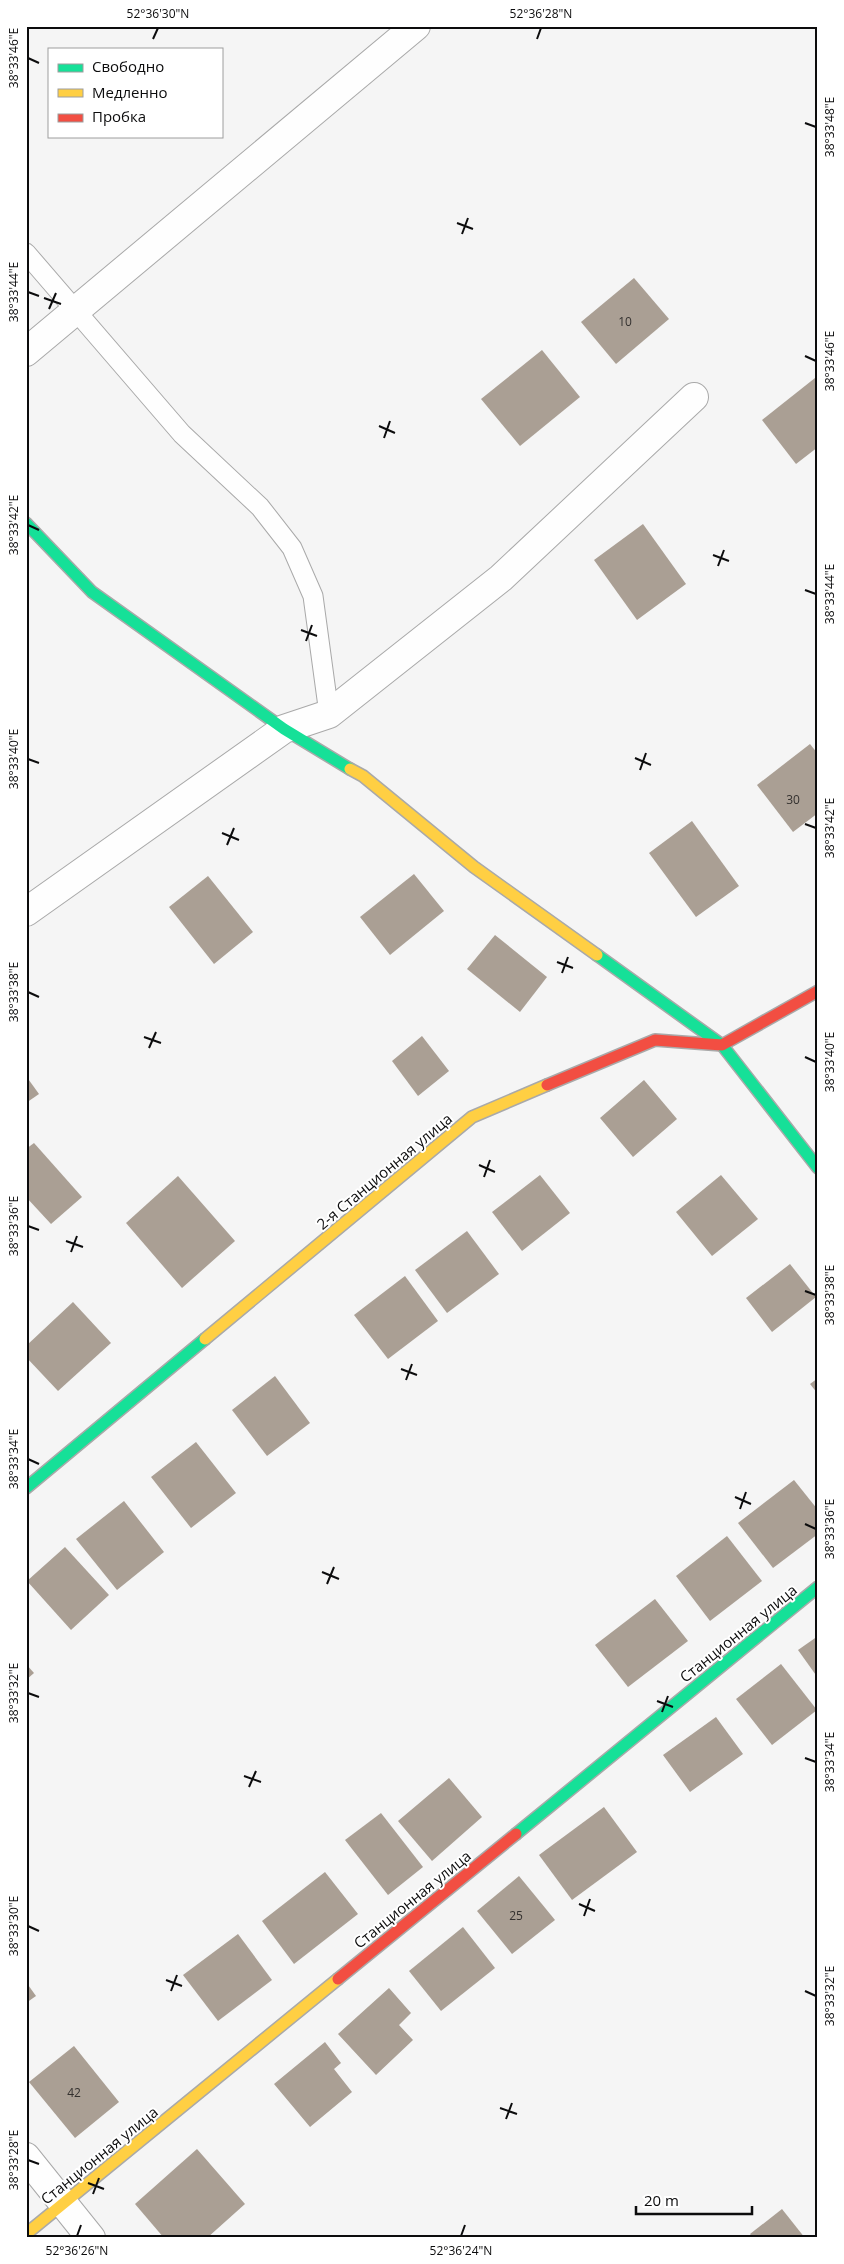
<svg xmlns="http://www.w3.org/2000/svg" width="844" height="2264" viewBox="0 0 844 2264" font-family="'Open Sans',sans-serif">
  <style>
    .building { fill: #aa9f94 }
    .lines { fill: none; stroke-linecap: round; stroke-linejoin: round }
    .lane-casing { stroke: #a9a9a9; stroke-width: 21 }
    .street-casing { stroke: #a9a9a9; stroke-width: 30 }
    .fast-casing { stroke: #a9a9a9; stroke-width: 14 }
    .slow-casing { stroke: #a9a9a9; stroke-width: 14 }
    .jam-casing { stroke: #a9a9a9; stroke-width: 14 }
    .lane { stroke: #fefefe; stroke-width: 19 }
    .street { stroke: #fefefe; stroke-width: 28 }
    .fast { stroke: #16e098; stroke-width: 11 }
    .slow { stroke: #ffcf43; stroke-width: 11 }
    .jam { stroke: #f24e42; stroke-width: 11 }
    .ticks { fill: none; stroke: #0c0c0d; stroke-width: 2 }
    .labels { text-anchor: middle; dominant-baseline: central; stroke-width: 4; stroke-linejoin: round; paint-order: stroke }
    .number-label { font-size: 12px; fill: #34312f }
    .street-label { font-size: 15px; fill: #0c0c0d; stroke: #fff }
    .neatline { fill: none; stroke: #0c0c0d; stroke-width: 2 }
    .ticks-label { font-size: 12px; text-anchor: middle; fill: #0c0c0d }
  </style>
  <rect width="100%" height="100%" fill="#f5f5f5"/>
  <!-- building -->
  <g class="building">
    <polygon points="634,278 669,319 616,364 581,322"/>
    <polygon points="542,350 580,397 520,446 481,399"/>
    <polygon points="815,378 818,382 818,447 796,464 762,420"/>
    <polygon points="643,524 686,584 637,620 594,560"/>
    <polygon points="810,744 818,754 818,813 793,832 757,785"/>
    <polygon points="692,821 739,886 696,917 649,853"/>
    <polygon points="414,874 444,911 390,955 360,917"/>
    <polygon points="208,876 253,932 214,964 169,907"/>
    <polygon points="495,935 547,977 520,1012 467,969"/>
    <polygon points="422,1036 449,1071 418,1096 392,1061"/>
    <polygon points="26,1076 39,1094 26,1103"/>
    <polygon points="644,1080 677,1119 633,1157 600,1118"/>
    <polygon points="34,1143 82,1197 51,1224 26,1197 26,1149"/>
    <polygon points="540,1175 570,1213 522,1251 492,1212"/>
    <polygon points="721,1175 758,1219 712,1256 676,1212"/>
    <polygon points="178,1176 235,1241 182,1288 126,1223"/>
    <polygon points="467,1231 499,1274 447,1313 415,1270"/>
    <polygon points="790,1264 816,1297 772,1332 746,1298"/>
    <polygon points="405,1276 438,1321 388,1359 354,1315"/>
    <polygon points="73,1302 111,1343 58,1391 26,1357 26,1346"/>
    <polygon points="275,1376 310,1423 267,1456 232,1410"/>
    <polygon points="818,1378 818,1394 810,1384"/>
    <polygon points="196,1442 236,1493 191,1528 151,1477"/>
    <polygon points="794,1480 818,1510 818,1534 773,1568 738,1523"/>
    <polygon points="124,1501 164,1552 117,1590 76,1539"/>
    <polygon points="727,1536 762,1581 710,1621 676,1576"/>
    <polygon points="65,1547 109,1595 71,1630 27,1581"/>
    <polygon points="655,1599 688,1641 628,1687 595,1645"/>
    <polygon points="818,1636 818,1678 798,1650"/>
    <polygon points="26,1664 34,1673 26,1680"/>
    <polygon points="781,1664 817,1710 772,1745 736,1699"/>
    <polygon points="716,1717 743,1754 690,1792 663,1755"/>
    <polygon points="449,1778 482,1817 432,1861 398,1821"/>
    <polygon points="604,1807 637,1852 572,1900 539,1855"/>
    <polygon points="381,1813 423,1867 388,1895 345,1840"/>
    <polygon points="325,1872 358,1914 294,1964 262,1921"/>
    <polygon points="519,1876 555,1920 512,1954 477,1911"/>
    <polygon points="463,1927 495,1968 441,2011 409,1971"/>
    <polygon points="238,1934 272,1980 218,2021 183,1975"/>
    <polygon points="26,1982 36,1996 26,2003"/>
    <polygon points="389,1988 411,2013 399,2025 413,2040 376,2075 338,2034"/>
    <polygon points="325,2042 341,2063 334,2069 352,2092 310,2127 274,2084"/>
    <polygon points="74,2046 119,2102 75,2138 29,2082"/>
    <polygon points="197,2149 245,2204 207,2238 164,2238 135,2204"/>
    <polygon points="782,2209 805,2238 753,2238 750,2234"/>
  </g>
  <g class="lines">
    <defs>
      <polyline id="lane" points="26,253 182,434 260,507 292,548 313,596 329,714"/>
      <g id="street">
        <polyline points="26,352 416,26"/>
        <polyline points="26,912 284,729 329,714 501,578 694,397"/>
        <polyline points="26,2157 91,2238"/>
      </g>
      <g id="fast">
        <polyline points="26,523 92,592 284,729 350,769"/>
        <polyline points="597,955 722,1045 818,1168"/>
        <polyline points="26,1488 205,1339"/>
        <polyline points="516,1834 818,1587"/>
      </g>
      <g id="slow">
        <polyline points="350,769 363,776 474,867 597,955"/>
        <polyline points="205,1339 472,1117 547,1085"/>
        <polyline points="26,2234 338,1979"/>
      </g>
      <g id="jam">
        <polyline points="547,1085 655,1040 722,1045 818,991"/>
        <polyline points="338,1979 516,1834"/>
      </g>
    </defs>
    <!-- lane casing -->
    <use href="#lane" class="lane-casing"/>
    <!-- street casing -->
    <use href="#street" class="street-casing"/>
    <!-- fast casing -->
    <use href="#fast" class="fast-casing"/>
    <!-- slow casing -->
    <use href="#slow" class="slow-casing"/>
    <!-- jam casing -->
    <use href="#jam" class="jam-casing"/>
    <!-- lane -->
    <use href="#lane" class="lane"/>
    <!-- street -->
    <use href="#street" class="street"/>
    <!-- fast -->
    <use href="#fast" class="fast"/>
    <!-- slow -->
    <use href="#slow" class="slow"/>
    <!-- jam -->
    <use href="#jam" class="jam"/>
  </g>
  <!-- ticks -->
  <path class="ticks" d="M 153,39 L 158,28M 537,39 L 541,28M 28,58 L 39,63M 805,123 L 816,127M 457,223 L 473,229M 462,234 L 468,218M 28,292 L 39,296M 44,298 L 61,304M 49,309 L 56,293M 805,356 L 816,361M 379,426 L 395,433M 384,438 L 390,421M 28,525 L 39,530M 713,555 L 729,561M 718,566 L 724,550M 805,590 L 816,594M 301,630 L 317,636M 306,641 L 312,625M 635,758 L 651,765M 28,759 L 39,763M 640,770 L 646,753M 805,824 L 816,828M 222,833 L 239,840M 227,845 L 234,828M 557,962 L 573,968M 562,973 L 568,957M 28,992 L 39,997M 144,1037 L 161,1043M 149,1048 L 156,1032M 805,1057 L 816,1062M 479,1165 L 495,1172M 484,1177 L 490,1160M 28,1226 L 39,1230M 66,1241 L 83,1247M 71,1252 L 77,1236M 805,1291 L 816,1295M 401,1369 L 417,1375M 406,1380 L 412,1364M 28,1459 L 39,1464M 735,1497 L 751,1504M 740,1509 L 746,1492M 805,1524 L 816,1529M 322,1572 L 339,1579M 327,1584 L 334,1567M 28,1693 L 39,1697M 657,1701 L 673,1707M 662,1712 L 668,1696M 805,1758 L 816,1762M 244,1776 L 261,1782M 249,1787 L 256,1771M 579,1904 L 595,1911M 584,1916 L 590,1899M 28,1926 L 39,1931M 166,1980 L 182,1986M 171,1991 L 177,1975M 805,1991 L 816,1996M 500,2108 L 517,2114M 506,2119 L 512,2103M 28,2160 L 39,2164M 88,2183 L 104,2189M 93,2194 L 99,2178M 77,2236 L 81,2225M 461,2236 L 465,2225"/>
  <g class="labels">
    <!-- number labels -->
    <g class="number-label">
      <text x="625" y="321">10</text>
      <text x="793" y="799">30</text>
      <text x="516" y="1915">25</text>
      <text x="74" y="2092">42</text>
    </g>
    <!-- street labels -->
    <g class="street-label">
      <text transform="translate(384 1171) rotate(-40)">2-я Станционная улица</text>
      <text transform="translate(738 1633) rotate(-39)">Станционная улица</text>
      <text transform="translate(412 1899) rotate(-39)">Станционная улица</text>
      <text transform="translate(99 2155) rotate(-39)">Станционная улица</text>
    </g>
  </g>
  <!-- border -->
  <rect width="844" height="2264" fill="none" stroke="#ffffff" stroke-width="55"/>
  <!-- legend -->
  <rect x="48" y="48" width="175" height="90" fill="#ffffff" stroke="#9e9e9e"/>
  <rect x="58" y="64" width="25" height="8" fill="#16e098" stroke="#9e9e9e"/>
  <text x="92" y="72" font-size="15" fill="#0c0c0d">Свободно</text>
  <rect x="58" y="89" width="25" height="8" fill="#ffcf43" stroke="#9e9e9e"/>
  <text x="92" y="98" font-size="15" fill="#0c0c0d">Медленно</text>
  <rect x="58" y="114" width="25" height="8" fill="#f24e42" stroke="#9e9e9e"/>
  <text x="92" y="122" font-size="15" fill="#0c0c0d">Пробка</text>
  <!-- scale -->
  <path d="M636 2206v8h116v-8" fill="none" stroke="#0c0c0d" stroke-width="2.5"/>
  <text x="644" y="2206" font-size="15" fill="#0c0c0d" stroke="#ffffff" stroke-width="4" paint-order="stroke">20 m</text>
  <rect x="28" y="28" width="788" height="2208" class="neatline"/>
  <g class="ticks-label">
    <text x="158" y="18">52°36'30"N</text>
    <text x="541" y="18">52°36'28"N</text>
    <text transform="translate(14 58) rotate(-90)" y="4">38°33'46"E</text>
    <text transform="translate(830 127) rotate(-90)" y="4">38°33'48"E</text>
    <text transform="translate(14 292) rotate(-90)" y="4">38°33'44"E</text>
    <text transform="translate(830 361) rotate(-90)" y="4">38°33'46"E</text>
    <text transform="translate(14 525) rotate(-90)" y="4">38°33'42"E</text>
    <text transform="translate(830 594) rotate(-90)" y="4">38°33'44"E</text>
    <text transform="translate(14 759) rotate(-90)" y="4">38°33'40"E</text>
    <text transform="translate(830 828) rotate(-90)" y="4">38°33'42"E</text>
    <text transform="translate(14 992) rotate(-90)" y="4">38°33'38"E</text>
    <text transform="translate(830 1062) rotate(-90)" y="4">38°33'40"E</text>
    <text transform="translate(14 1226) rotate(-90)" y="4">38°33'36"E</text>
    <text transform="translate(830 1295) rotate(-90)" y="4">38°33'38"E</text>
    <text transform="translate(14 1459) rotate(-90)" y="4">38°33'34"E</text>
    <text transform="translate(830 1529) rotate(-90)" y="4">38°33'36"E</text>
    <text transform="translate(14 1693) rotate(-90)" y="4">38°33'32"E</text>
    <text transform="translate(830 1762) rotate(-90)" y="4">38°33'34"E</text>
    <text transform="translate(14 1926) rotate(-90)" y="4">38°33'30"E</text>
    <text transform="translate(830 1996) rotate(-90)" y="4">38°33'32"E</text>
    <text transform="translate(14 2160) rotate(-90)" y="4">38°33'28"E</text>
    <text x="77" y="2255">52°36'26"N</text>
    <text x="461" y="2255">52°36'24"N</text>
  </g>
</svg>
